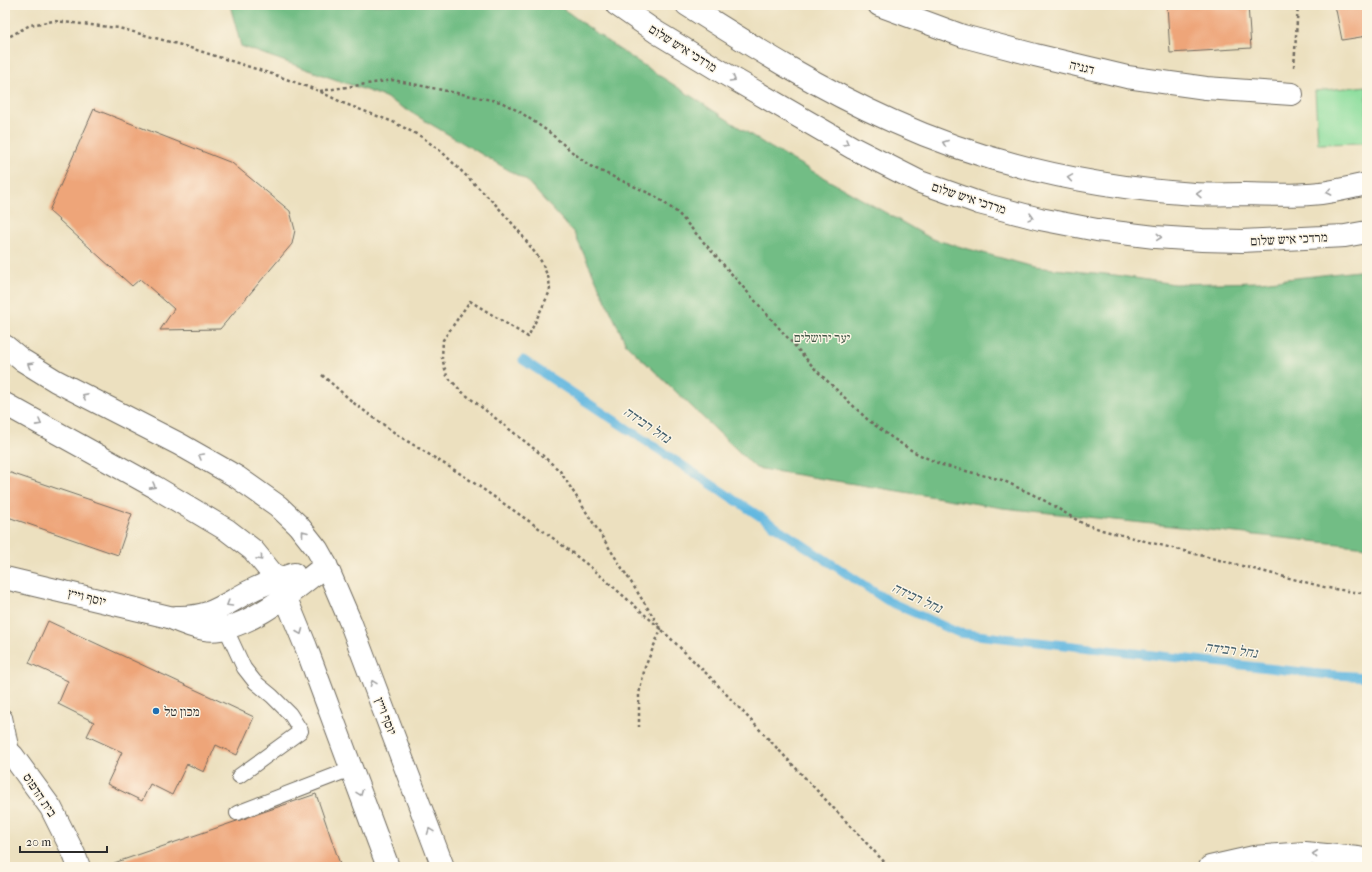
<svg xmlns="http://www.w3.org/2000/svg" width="1372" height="872" viewBox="0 0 1372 872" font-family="'IM FELL French Canon','Frank Ruhl Libre',serif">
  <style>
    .green { fill: #8dde9e; stroke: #5c8464 }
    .forest { fill: #72bd85; stroke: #4e7458 }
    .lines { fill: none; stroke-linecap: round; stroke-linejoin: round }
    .stream { stroke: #64b8e0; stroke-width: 9 }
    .building { fill: #eea579 }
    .service-casing { stroke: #6f6a5f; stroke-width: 16 }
    .minor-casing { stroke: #6f6a5f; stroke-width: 24 }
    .tertiary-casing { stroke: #6f6a5f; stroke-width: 24 }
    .secondary-casing { stroke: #6f6a5f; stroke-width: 24 }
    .primary-casing { stroke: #6f6a5f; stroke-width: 24 }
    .path { stroke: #6f6a5f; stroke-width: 2.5; stroke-dasharray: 3 3; stroke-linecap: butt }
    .service { stroke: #fff; stroke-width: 14 }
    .minor { stroke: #fff; stroke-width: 22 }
    .tertiary { stroke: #fff; stroke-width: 22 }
    .secondary { stroke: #fff; stroke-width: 22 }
    .primary { stroke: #fff; stroke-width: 22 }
    .oneway { stroke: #a0a0a0 }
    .poi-dot { fill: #1f6fb2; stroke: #fcf5e5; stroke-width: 1.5 }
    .labels { text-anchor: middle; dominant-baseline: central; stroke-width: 3; stroke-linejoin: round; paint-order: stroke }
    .street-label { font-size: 13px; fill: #2b2b2b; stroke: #fcf5e5 }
    .park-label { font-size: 13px; fill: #445848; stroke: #fcf5e5 }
    .poi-label { font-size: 13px; fill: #2b2b2b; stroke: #fcf5e5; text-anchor: start }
    .water-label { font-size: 14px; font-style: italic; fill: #3f5c6a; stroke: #fcf5e5 }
  </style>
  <rect width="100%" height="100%" fill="#fcf5e5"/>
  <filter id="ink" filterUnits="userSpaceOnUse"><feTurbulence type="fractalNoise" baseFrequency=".025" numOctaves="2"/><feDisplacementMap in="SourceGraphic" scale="8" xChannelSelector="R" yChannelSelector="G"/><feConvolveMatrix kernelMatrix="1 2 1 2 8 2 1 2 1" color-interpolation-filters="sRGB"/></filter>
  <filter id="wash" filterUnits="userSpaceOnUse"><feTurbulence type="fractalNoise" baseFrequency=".012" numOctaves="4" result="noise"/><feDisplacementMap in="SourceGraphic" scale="16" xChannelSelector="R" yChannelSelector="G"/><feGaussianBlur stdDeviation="0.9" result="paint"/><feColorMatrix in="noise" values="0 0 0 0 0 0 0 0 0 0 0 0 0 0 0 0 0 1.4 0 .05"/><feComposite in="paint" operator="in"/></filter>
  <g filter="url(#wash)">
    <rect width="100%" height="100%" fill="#ece0bf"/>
    <!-- green -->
    <polygon class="green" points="1367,86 1367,143 1318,144 1315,91"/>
    <!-- forest -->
    <polygon class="forest" points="230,5 558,5 617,48 768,146 932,239 1034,267 1115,275 1174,284 1260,282 1367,270 1367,547 1003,508 756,468 626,344 574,233 527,181 385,97 241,46"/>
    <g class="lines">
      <!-- stream -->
      <polyline class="stream" points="523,360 888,601 959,633 1320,674 1367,677"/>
    </g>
    <g id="blocks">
      <!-- building -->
      <g class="building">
        <polygon points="1167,5 1248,5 1251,48 1170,53"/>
        <polygon points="1335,5 1367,5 1367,36 1342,40"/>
        <polygon points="94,109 232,163 290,211 295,230 292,244 220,329 160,330 174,309 140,279 132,286 49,211"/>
        <polygon points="5,471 132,514 118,555 5,516"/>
        <polygon points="48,621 254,717 237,755 216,745 204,772 187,764 172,795 150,784 142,801 107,784 122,752 87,736 94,722 58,704 68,681 29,663"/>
        <polygon points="316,794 341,867 115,867 114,863"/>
      </g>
    </g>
  </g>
  <g filter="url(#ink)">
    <use href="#blocks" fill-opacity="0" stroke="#6f6a5f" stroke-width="1"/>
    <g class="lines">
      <defs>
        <g id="service">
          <polyline points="226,629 244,668 255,682 272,696 290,714 301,731 239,776"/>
          <polyline points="5,717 13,756"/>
          <polyline points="237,813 351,769"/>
        </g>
        <polyline id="minor" points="879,5 963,36 1035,55 1127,77 1206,88 1292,94"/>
        <g id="tertiary">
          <path d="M 5,578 L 169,617 C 180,622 191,627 204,629 C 242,636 297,588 326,565"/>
          <path d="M 176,617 C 210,618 220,607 248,592 C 263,584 278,579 294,574"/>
          <polyline points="5,748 13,756 51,808 74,854 79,867"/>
        </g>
        <g id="secondary">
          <polyline points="5,346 22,360 56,381 179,444 237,477 278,506 298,525 317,549 326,565 350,621 443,867"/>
          <polyline points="5,404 155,487 227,530 253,550 271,572 285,596 306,647 388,867"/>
          <polyline points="1210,867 1254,857 1305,853 1358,858 1367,860"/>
        </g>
        <g id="primary">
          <polyline points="617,5 656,32 727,75 853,148 920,182 979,203 1040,219 1097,230 1155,237 1202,240 1242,241 1345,236 1367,232"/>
          <path d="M 687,5 C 753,47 820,89 892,121 C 987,164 1090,187 1194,194 C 1210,195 1228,194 1244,194 C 1269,195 1296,196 1321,193 C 1336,191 1352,187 1367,184"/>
        </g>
      </defs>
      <!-- service casing -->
      <use href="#service" class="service-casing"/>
      <!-- minor casing -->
      <use href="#minor" class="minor-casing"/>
      <!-- tertiary casing -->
      <use href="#tertiary" class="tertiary-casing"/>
      <!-- secondary casing -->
      <use href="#secondary" class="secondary-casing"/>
      <!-- primary casing -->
      <use href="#primary" class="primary-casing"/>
      <!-- path -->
      <g class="path">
        <polyline points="5,39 30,25 54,21 119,28 181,45 278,76 319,91 343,103 393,122 422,137 443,153 496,205 518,230 541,261 549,279 550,291 528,337 470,301 443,340 442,358 447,376 461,391 542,455 560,471 661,629 645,667 639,694 639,727"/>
        <polyline points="1294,67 1298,5"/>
        <polyline points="320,91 393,80 501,102 520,112 549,132 571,151 590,166 655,196 678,213 816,370 868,420 891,437 914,452 942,465 1002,480 1040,498 1082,523 1102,530 1328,588 1367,594"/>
        <polyline points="322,375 355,404 399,436 464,476 549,535 593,569 661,629 711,678 889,867"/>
      </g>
      <!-- service -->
      <use href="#service" class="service"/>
      <!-- minor -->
      <use href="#minor" class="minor"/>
      <!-- tertiary -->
      <use href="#tertiary" class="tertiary"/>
      <!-- secondary -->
      <use href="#secondary" class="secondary"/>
      <!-- primary -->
      <use href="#primary" class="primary"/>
    </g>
    <!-- one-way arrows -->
    <defs><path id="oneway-chevron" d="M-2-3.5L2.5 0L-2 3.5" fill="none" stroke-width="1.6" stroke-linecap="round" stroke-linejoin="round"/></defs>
    <g class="oneway">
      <use href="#oneway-chevron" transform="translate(733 79) rotate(30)"/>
      <use href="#oneway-chevron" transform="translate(846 143) rotate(30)"/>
      <use href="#oneway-chevron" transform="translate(945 143) rotate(-160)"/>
      <use href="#oneway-chevron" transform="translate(1070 178) rotate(-171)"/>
      <use href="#oneway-chevron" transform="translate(1329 192) rotate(169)"/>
      <use href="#oneway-chevron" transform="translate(1199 194) rotate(-179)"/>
      <use href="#oneway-chevron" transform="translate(1031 217) rotate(15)"/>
      <use href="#oneway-chevron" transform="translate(1159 237) rotate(5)"/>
      <use href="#oneway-chevron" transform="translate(30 365) rotate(-148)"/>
      <use href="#oneway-chevron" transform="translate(85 396) rotate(-153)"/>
      <use href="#oneway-chevron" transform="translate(39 423) rotate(29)"/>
      <use href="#oneway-chevron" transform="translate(201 456) rotate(-150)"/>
      <use href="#oneway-chevron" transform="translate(153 486) rotate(29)"/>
      <use href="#oneway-chevron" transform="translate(304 533) rotate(-128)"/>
      <use href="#oneway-chevron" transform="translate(260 558) rotate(50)"/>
      <use href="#oneway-chevron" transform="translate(229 604) rotate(149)"/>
      <use href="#oneway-chevron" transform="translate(300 632) rotate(68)"/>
      <use href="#oneway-chevron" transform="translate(373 683) rotate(-111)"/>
      <use href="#oneway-chevron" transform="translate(360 793) rotate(69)"/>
      <use href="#oneway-chevron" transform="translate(430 831) rotate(-111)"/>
      <use href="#oneway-chevron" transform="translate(1315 854) rotate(-174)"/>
    </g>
  </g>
  <!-- markers -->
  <circle class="poi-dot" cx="156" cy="711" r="4"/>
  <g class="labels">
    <!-- street labels -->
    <g class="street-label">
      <text transform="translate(683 48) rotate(32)">מרדכי איש שלום</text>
      <text transform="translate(1082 67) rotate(13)">דגניה</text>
      <text transform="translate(969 198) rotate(18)">מרדכי איש שלום</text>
      <text transform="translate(1289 239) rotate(-3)">מרדכי איש שלום</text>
      <text transform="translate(87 597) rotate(14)">יוסף וייץ</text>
      <text transform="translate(386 716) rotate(69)">יוסף וייץ</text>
      <text transform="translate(40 795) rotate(56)">בית הדפוס</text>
    </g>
    <!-- park labels -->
    <g class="park-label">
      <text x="822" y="337">יער ירושלים</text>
    </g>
    <!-- poi labels -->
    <g class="poi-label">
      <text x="164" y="711">מכון טל</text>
    </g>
    <!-- water labels -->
    <g class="water-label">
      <text transform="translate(647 425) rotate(34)">נחל רבידה</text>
      <text transform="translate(917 598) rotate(25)">נחל רבידה</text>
      <text transform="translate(1231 650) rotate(7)">נחל רבידה</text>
    </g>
  </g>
  <!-- margin -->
  <rect width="1372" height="872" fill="none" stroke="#fcf5e5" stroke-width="20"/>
  <!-- scale -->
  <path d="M20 846v6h87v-6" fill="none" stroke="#2b2b2b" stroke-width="2"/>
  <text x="26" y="846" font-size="12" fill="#2b2b2b" stroke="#fcf5e5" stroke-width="3" paint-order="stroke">20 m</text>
</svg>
